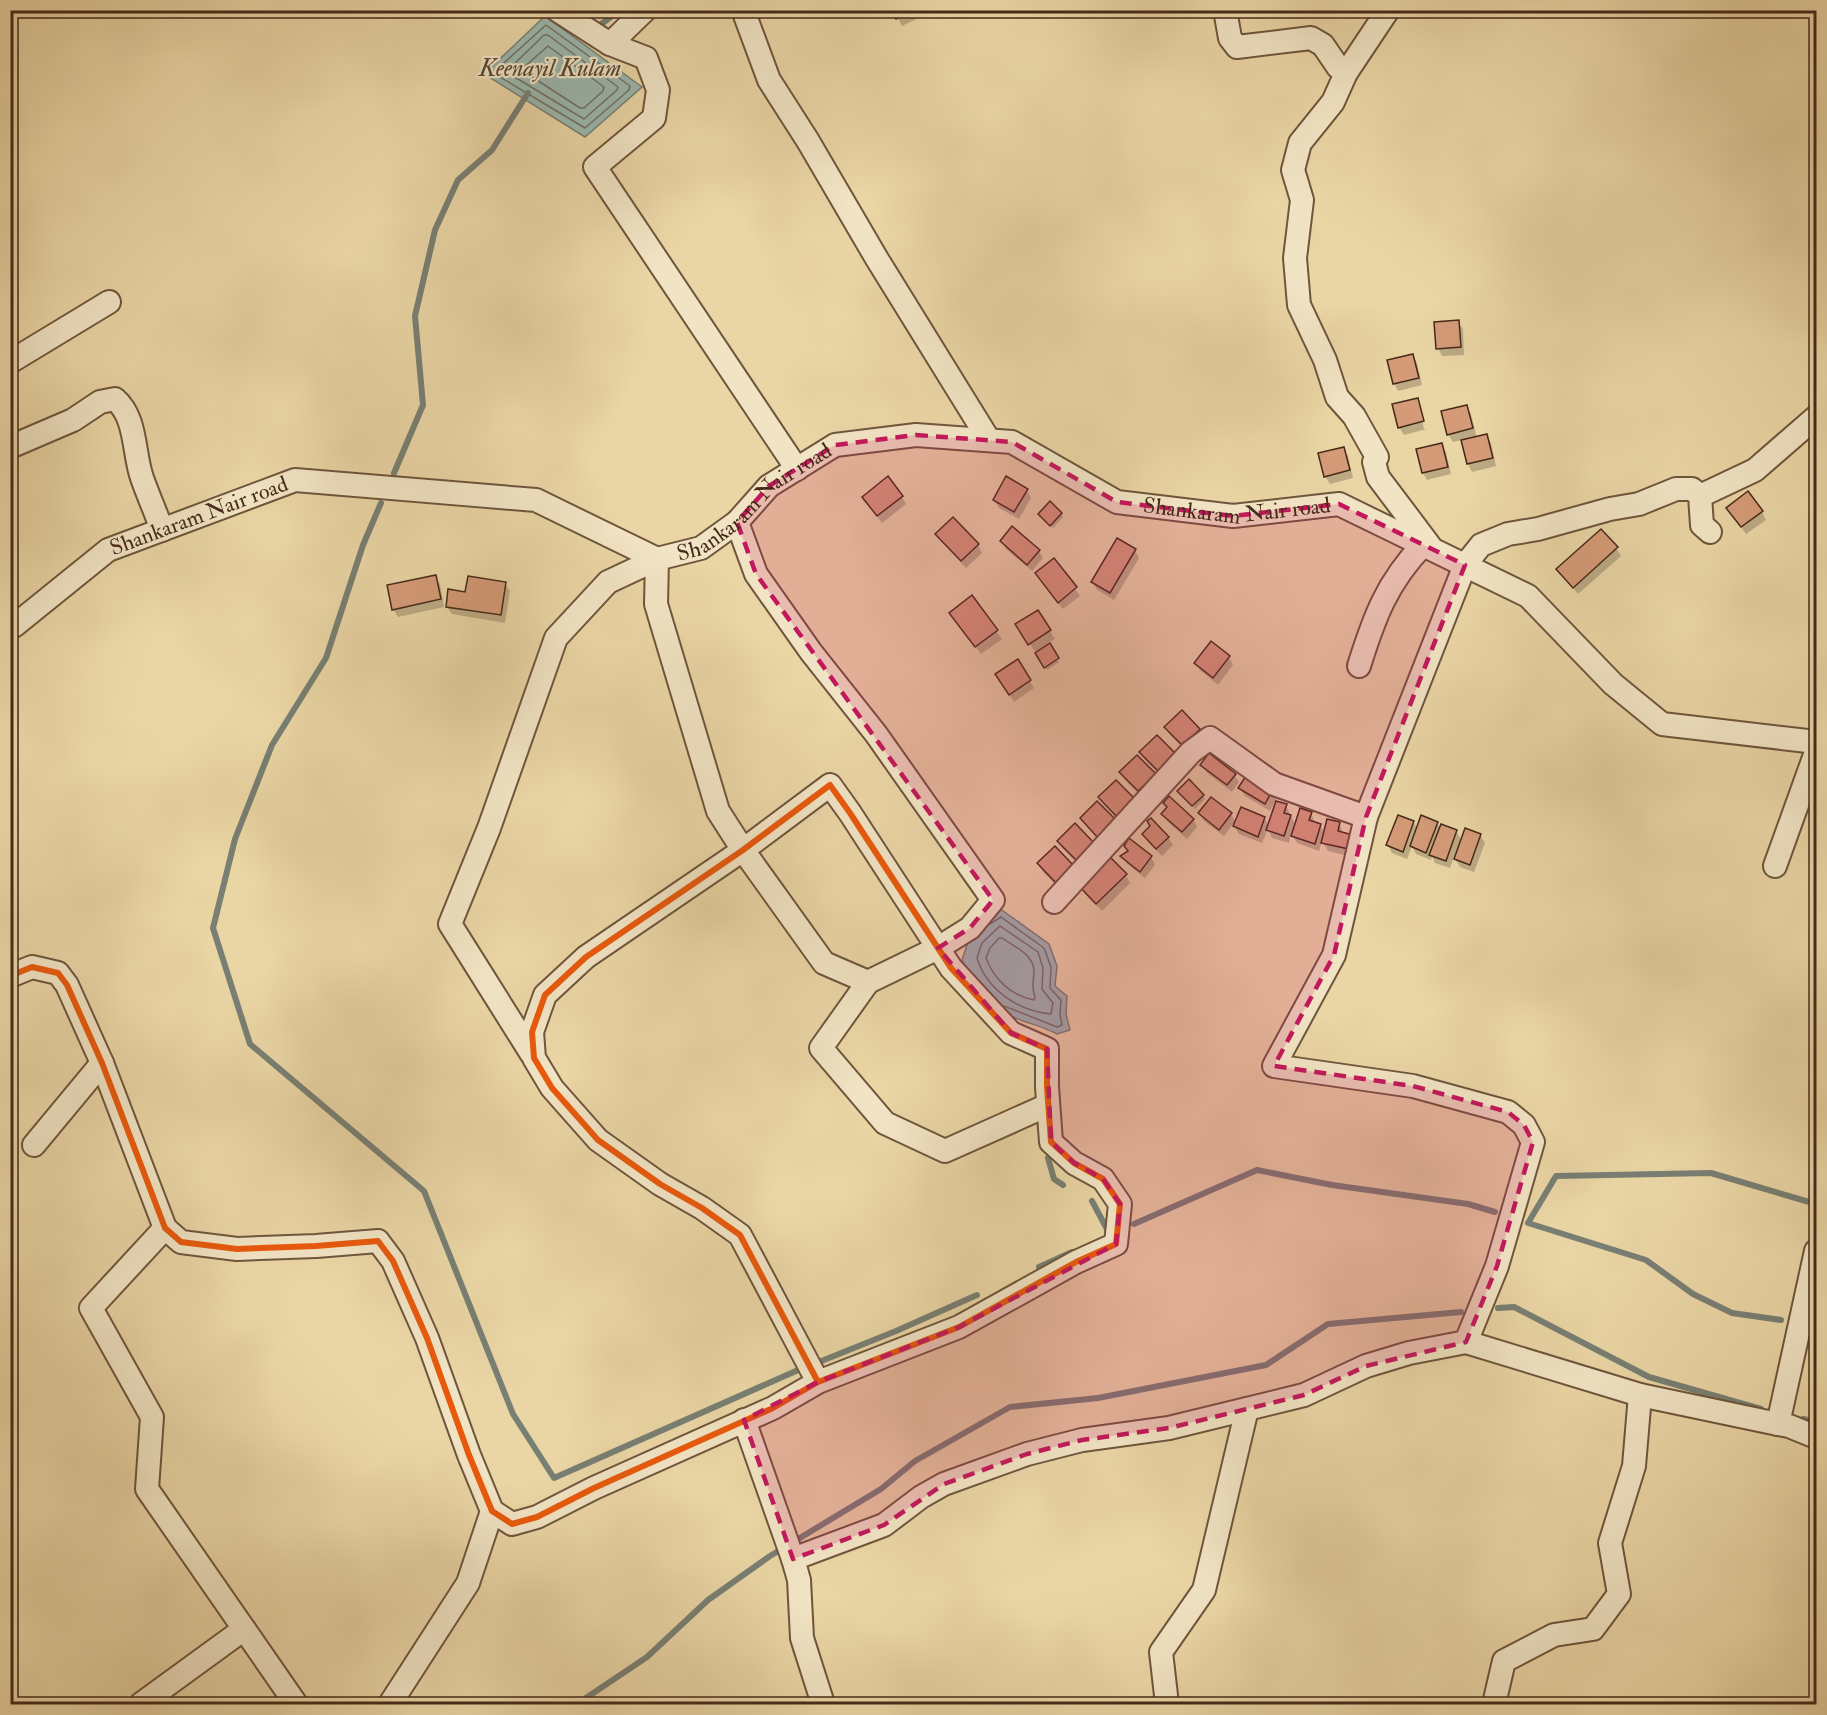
<svg xmlns="http://www.w3.org/2000/svg" width="1827" height="1715" viewBox="0 0 1827 1715" font-family="'IM FELL Double Pica',serif">
  <style>
    .water { fill: #9ab7af; stroke: #787f73; stroke-width: 1.5 }
    .shadow { fill: #0003 }
    .lines { fill: none; stroke-linecap: round; stroke-linejoin: round }
    .shore { stroke: #707064; stroke-width: 1.5 }
    .stream { stroke: #787f73; stroke-width: 6 }
    .building { fill: #d59b78; stroke: #462a19; stroke-width: 1.5 }
    .street-casing { stroke: #6f553c; stroke-width: 26 }
    .street { stroke: #f1e4c4; stroke-width: 22 }
    .cycleway-casing { stroke: #f1e4c4; stroke-width: 10 }
    .cycleway { stroke: #e8590c; stroke-width: 6 }
    .marked { fill: #c2185b; fill-opacity: 0.2; stroke: #c2185b; stroke-width: 4.5; stroke-dasharray: 12 8; stroke-linejoin: round }
    .labels { text-anchor: middle; dominant-baseline: central; stroke-width: 4.5; stroke-linejoin: round; paint-order: stroke }
    .street-label { font-size: 22px; fill: #462a19; stroke: #f1e4c4 }
    .water-label { font-size: 24px; font-style: italic; fill: #574637; stroke: #f1e4c4 }
  </style>
  <rect width="100%" height="100%" fill="#ead5a5"/>
  <filter id="stains"><feTurbulence type="fractalNoise" baseFrequency=".00333" numOctaves="4"/><feColorMatrix values="0 0 0 0 .2 0 0 0 0 .09 0 0 0 0 .02 0 0 0 .5 -.17"/></filter>
  <radialGradient id="worn" r=".72"><stop offset=".6" stop-color="#630" stop-opacity="0"/><stop offset="1" stop-color="#630" stop-opacity=".3"/></radialGradient>
  <!-- water -->
  <g class="water">
    <polygon points="545,16 642,87 585,137 484,74"/>
    <path d="M 999,908 L 1049,944 L 1057,966 L 1055,986 L 1067,996 L 1066,1014 L 1070,1030 L 1057,1034 C 1046,1028 1035,1025 1023,1021 C 987,1008 978,992 962,960 L 970,936 Z"/>
  </g>
  <!-- shadow -->
  <g class="shadow">
    <polygon points="894,10 928,10 929,13 902,26"/>
    <polygon points="1458,322 1463,329 1464,355 1442,356 1438,348"/>
    <polygon points="1412,355 1417,363 1422,385 1398,391 1394,383"/>
    <polygon points="1418,399 1421,406 1419,406 1424,429 1427,429 1404,435 1399,427"/>
    <polygon points="1467,406 1471,414 1477,438 1487,436 1491,443 1496,466 1472,472 1468,464 1462,440 1453,442 1448,434"/>
    <polygon points="1441,444 1446,452 1451,474 1427,480 1423,473"/>
    <polygon points="1344,448 1348,456 1353,478 1330,484 1325,476"/>
    <polygon points="1027,490 1031,498 1019,519 999,508 994,500"/>
    <polygon points="10,497 18,511 10,515"/>
    <polygon points="864,497 902,497 906,504 882,523"/>
    <polygon points="1762,512 1766,520 1746,534 1733,516"/>
    <polygon points="1061,513 1063,517 1053,528 1039,514"/>
    <polygon points="953,519 978,545 982,553 966,568 942,542 937,535"/>
    <polygon points="1002,541 1039,551 1043,558 1032,571 1006,549"/>
    <polygon points="1616,548 1621,556 1578,594 1558,569"/>
    <polygon points="1135,550 1139,558 1114,600 1097,590 1093,582"/>
    <polygon points="1054,560 1080,596 1063,609 1036,574"/>
    <polygon points="435,577 440,584 444,607 398,617 393,609"/>
    <polygon points="505,584 510,591 505,623 452,614 447,607 466,593"/>
    <polygon points="972,597 1002,639 981,654 955,621"/>
    <polygon points="1038,612 1055,639 1048,643 1059,662 1047,670 1017,624"/>
    <polygon points="1229,657 1233,665 1218,685 1200,670 1195,663"/>
    <polygon points="1018,661 1034,688 1014,702 997,674"/>
    <polygon points="1182,712 1199,730 1204,738 1188,753 1170,735 1166,727"/>
    <polygon points="1141,752 1174,755 1163,778 1145,760"/>
    <polygon points="1202,765 1234,775 1239,782 1232,792 1207,773"/>
    <polygon points="1121,772 1155,775 1143,798 1125,780"/>
    <polygon points="1189,781 1205,799 1195,809 1181,794"/>
    <polygon points="1116,782 1122,824 1104,805 1100,798"/>
    <polygon points="1240,788 1271,792 1276,800 1270,811 1245,796"/>
    <polygon points="1165,803 1193,819 1197,827 1187,839 1168,822 1163,814 1168,809"/>
    <polygon points="1286,806 1296,826 1311,813 1315,823 1320,825 1325,834 1339,823 1353,857 1328,851 1322,841 1319,851 1297,843 1291,834 1289,843 1272,838 1268,829 1262,843 1239,834 1233,824 1224,836 1204,821 1200,814 1231,814 1236,823 1264,818 1269,826"/>
    <polygon points="1413,822 1418,829 1437,823 1441,829 1456,831 1462,841 1480,835 1485,843 1474,872 1460,867 1454,857 1450,868 1435,863 1432,856 1431,860 1416,854 1412,846 1407,859 1392,853 1388,845"/>
    <polygon points="1152,827 1168,837 1173,845 1162,856 1148,842 1143,834"/>
    <polygon points="1059,841 1092,844 1081,867 1063,849"/>
    <polygon points="1129,852 1151,857 1155,865 1145,878 1127,864 1122,857"/>
    <polygon points="1039,864 1077,874 1061,890 1043,872"/>
    <polygon points="1126,875 1130,883 1102,911 1084,893 1080,886"/>
  </g>
  <g class="lines">
    <!-- shore -->
    <g class="shore">
      <polygon points="546,25 630,86 629,90 585,128 495,74 496,70"/>
      <polygon points="544,35 548,35 618,87 617,90 584,119 508,73 509,69"/>
      <polygon points="548,46 604,87 603,91 584,108 580,108 523,71 523,68"/>
      <polyline points="990,924 1001,917 1044,948 1051,967 1050,988 1061,1000 1060,1015 1062,1025 1057,1027 1004,1006"/>
      <path d="M 1000,926 L 1038,952 L 1043,968 L 1042,989 L 1053,1003 L 1051,1014 C 1018,1011 987,990 977,958 L 982,943 Z"/>
      <path d="M 999,938 L 1002,938 C 1015,947 1035,955 1034,973 C 1033,982 1032,989 1035,997 L 1034,1000 C 1011,996 994,979 986,958 L 990,948 Z"/>
    </g>
    <!-- stream -->
    <g class="stream">
      <polyline points="596,28 620,10"/>
      <polyline points="394,473 423,405 415,316 435,230 458,180 492,150 528,93"/>
      <polyline points="381,503 363,545 326,658 272,745 235,839 213,928 250,1044 424,1191 513,1414 554,1478 805,1367"/>
      <polyline points="1048,1158 1054,1179 1063,1185"/>
      <polyline points="1092,1201 1107,1229"/>
      <polyline points="1134,1224 1257,1170 1332,1185 1468,1204 1495,1212"/>
      <polyline points="1039,1267 1072,1252"/>
      <polyline points="1498,1308 1514,1307 1649,1377 1761,1409"/>
      <polyline points="1781,1320 1732,1313 1693,1294 1646,1260 1528,1223 1556,1176 1711,1173 1816,1204"/>
      <polyline points="1813,1325 1816,1326"/>
      <polyline points="814,1364 896,1331 977,1295"/>
      <polyline points="1803,1419 1816,1422"/>
      <polyline points="577,1704 647,1657 708,1600 770,1556 881,1489 915,1461 1010,1407 1098,1398 1266,1365 1328,1324 1461,1312"/>
    </g>
  </g>
  <!-- building -->
  <g class="building">
    <polygon points="892,10 915,10 896,19"/>
    <polygon points="1459,320 1461,347 1436,349 1434,322"/>
    <polygon points="1413,354 1419,378 1393,384 1387,360"/>
    <polygon points="1418,398 1424,421 1398,428 1392,404"/>
    <polygon points="1467,405 1473,428 1447,435 1441,411"/>
    <polygon points="1487,434 1493,458 1467,464 1461,440"/>
    <polygon points="1442,443 1448,467 1422,473 1416,449"/>
    <polygon points="1344,447 1350,470 1324,477 1318,453"/>
    <polygon points="888,476 903,496 877,516 862,497"/>
    <polygon points="1006,476 1028,489 1014,512 993,500"/>
    <polygon points="1748,491 1763,511 1741,527 1726,508"/>
    <polygon points="1050,501 1062,513 1050,526 1038,514"/>
    <polygon points="953,517 979,544 961,561 935,534"/>
    <polygon points="1012,526 1040,550 1027,565 1000,541"/>
    <polygon points="1601,529 1618,547 1573,588 1556,569"/>
    <polygon points="1117,538 1136,549 1110,593 1091,582"/>
    <polygon points="1054,558 1077,587 1058,603 1035,573"/>
    <polygon points="436,575 441,599 392,610 387,585"/>
    <polygon points="468,576 506,582 501,615 446,607 448,589 465,592"/>
    <polygon points="972,595 998,630 975,647 949,613"/>
    <polygon points="1038,610 1051,630 1028,645 1015,624"/>
    <polygon points="1211,641 1230,656 1213,678 1194,663"/>
    <polygon points="1050,643 1059,658 1044,668 1035,653"/>
    <polygon points="1018,659 1031,680 1009,695 995,674"/>
    <polygon points="1182,710 1200,729 1183,746 1164,727"/>
    <polygon points="1157,735 1176,754 1158,771 1139,752"/>
    <polygon points="1209,753 1236,774 1227,785 1200,765"/>
    <polygon points="1137,755 1156,774 1138,791 1119,772"/>
    <polygon points="1246,776 1272,791 1265,804 1238,788"/>
    <polygon points="1189,779 1204,795 1192,806 1177,791"/>
    <polygon points="1116,780 1135,799 1117,817 1098,797"/>
    <polygon points="1169,796 1194,819 1182,832 1161,814 1167,807 1163,803"/>
    <polygon points="1211,797 1232,813 1219,830 1198,813"/>
    <polygon points="1097,801 1116,820 1098,838 1080,818"/>
    <polygon points="1276,801 1287,804 1284,813 1291,815 1284,836 1266,830"/>
    <polygon points="1241,807 1265,817 1258,837 1233,826"/>
    <polygon points="1300,808 1312,812 1309,820 1321,824 1315,844 1291,836"/>
    <polygon points="1398,815 1414,821 1403,852 1386,845"/>
    <polygon points="1421,815 1438,822 1426,853 1410,846"/>
    <polygon points="1151,818 1169,837 1156,849 1142,834 1150,826 1147,821"/>
    <polygon points="1327,819 1340,822 1338,831 1353,835 1349,849 1321,843"/>
    <polygon points="1075,823 1094,843 1076,860 1057,841"/>
    <polygon points="1441,824 1457,830 1446,861 1429,855"/>
    <polygon points="1465,828 1481,834 1470,865 1454,859"/>
    <polygon points="1129,838 1152,856 1140,872 1120,856 1128,851 1124,846"/>
    <polygon points="1055,846 1074,866 1056,883 1037,863"/>
    <polygon points="1108,855 1127,874 1096,904 1078,885"/>
  </g>
  <g class="lines">
    <defs>
      <g id="street">
        <polyline points="557,10 610,44"/>
        <polyline points="645,10 610,44 646,58 658,90 654,118 595,167 797,469"/>
        <polyline points="743,10 769,80 808,141 877,259 989,440"/>
        <polyline points="1225,10 1230,38 1237,47 1311,38 1323,45 1338,67 1346,73 1333,102 1300,143 1293,170 1302,200 1295,258 1299,305 1325,360 1337,397 1354,416 1377,457 1374,462 1378,477 1430,546"/>
        <polyline points="1346,73 1388,10"/>
        <polyline points="10,362 109,302"/>
        <path d="M 10,447 L 73,420 L 100,402 L 115,399 C 137,418 133,452 142,478 C 148,495 156,513 162,530"/>
        <polyline points="1700,496 1755,470 1816,417"/>
        <polyline points="737,522 756,574 811,652 876,734 993,900 970,928 938,948 868,982"/>
        <path id="s1" d="M 10,626 L 14,626 L 108,550 L 295,480 L 536,500 L 657,559 L 701,548 L 737,522 L 769,486 L 835,445 L 916,435 L 1012,442 L 1117,502 L 1233,516 L 1339,504 L 1528,596 L 1613,684 L 1662,724 L 1816,742"/>
        <path d="M 1359,666 C 1374,618 1387,582 1423,545"/>
        <polyline points="1775,866 1816,752"/>
        <polyline points="1054,902 1191,752 1210,738 1274,784 1366,817"/>
        <polyline points="10,976 32,967 58,973 67,985 102,1063 165,1228 181,1242 237,1249 316,1246 378,1241 393,1261 427,1338 469,1455 492,1511 512,1524 537,1517 594,1488 773,1408 818,1382 959,1327 1076,1262 1116,1244 1120,1204 1103,1179 1074,1163 1051,1142 1047,1087 1047,1049 1011,1033 951,968 850,813 830,785 743,850 586,957 545,995 532,1032 534,1058 552,1088 598,1140 660,1184 702,1208 740,1235 818,1382"/>
        <polyline points="531,1053 450,924 489,828 556,638 608,582 657,559 656,604 718,811 743,850 824,963 868,982 821,1048 885,1123 945,1151 1048,1105"/>
        <polyline points="34,1145 102,1063"/>
        <polyline points="165,1228 91,1308 152,1417 147,1489 296,1704"/>
        <polyline points="1816,1251 1778,1424 1789,1426 1816,1437"/>
        <polyline points="1466,1342 1640,1395 1778,1424"/>
        <polyline points="744,1420 793,1559"/>
        <polyline points="141,1704 244,1629"/>
        <polyline points="390,1704 468,1583 492,1511"/>
        <polyline points="823,1704 802,1638 799,1580 793,1559 884,1525 921,1497 944,1484 1027,1454 1082,1440 1169,1428 1304,1395 1366,1366 1409,1353 1466,1342 1497,1266 1533,1142 1524,1125 1508,1112 1413,1086 1274,1066 1334,955 1366,817 1465,565 1481,545 1508,534 1538,529 1610,509 1639,504 1676,489 1692,489 1700,496 1702,525 1710,532"/>
        <polyline points="1167,1704 1161,1652 1204,1590 1247,1409"/>
        <polyline points="1494,1704 1504,1661 1554,1635 1593,1629 1619,1594 1610,1543 1634,1466 1640,1395"/>
      </g>
    </defs>
    <!-- street casing -->
    <use href="#street" class="street-casing"/>
    <!-- street -->
    <use href="#street" class="street"/>
    <defs>
      <polyline id="cycleway" points="10,976 32,967 58,973 67,985 102,1063 165,1228 181,1242 237,1249 316,1246 378,1241 393,1261 427,1338 469,1455 492,1511 512,1524 537,1517 594,1488 773,1408 818,1382 959,1327 1076,1262 1116,1244 1120,1204 1103,1179 1074,1163 1051,1142 1047,1087 1047,1049 1011,1033 951,968 850,813 830,785 743,850 586,957 545,995 532,1032 534,1058 552,1088 598,1140 660,1184 702,1208 740,1235 818,1382"/>
    </defs>
    <!-- cycleway casing -->
    <use href="#cycleway" class="cycleway-casing"/>
    <!-- cycleway -->
    <use href="#cycleway" class="cycleway"/>
  </g>
  <!-- marked area -->
  <path class="marked" d="M 916,435 L 1012,442 L 1117,502 L 1233,516 L 1339,504 L 1465,565 L 1366,817 L 1334,955 L 1274,1066 L 1413,1086 L 1508,1112 L 1524,1125 L 1533,1142 L 1497,1266 L 1466,1342 L 1366,1366 L 1304,1395 L 1169,1428 L 1082,1440 L 1027,1454 L 944,1484 L 884,1525 L 793,1559 L 744,1420 L 818,1382 L 959,1327 L 1116,1244 L 1120,1204 L 1103,1179 L 1074,1163 L 1051,1142 L 1047,1049 L 1011,1033 L 938,948 L 970,928 L 993,900 L 756,574 L 737,522 L 769,486 L 835,445 Z"/>
  <g class="labels">
    <!-- street labels -->
    <g class="street-label">
      <text stroke="none"><textPath href="#s1" startOffset="816">Shankaram Nair road</textPath></text>
      <text stroke="none"><textPath href="#s1" startOffset="1336">Shankaram Nair road</textPath></text>
      <text stroke="none"><textPath href="#s1" startOffset="222">Shankaram Nair road</textPath></text>
    </g>
    <!-- water labels -->
    <g class="water-label">
      <text x="550" y="68">Keenayil Kulam</text>
    </g>
  </g>
  <!-- margin -->
  <rect width="1827" height="1715" fill="none" stroke="#ead5a5" stroke-width="36"/>
  <rect x="12" y="12" width="1803" height="1691" fill="none" stroke="#462a19" stroke-width="3"/>
  <rect x="18" y="18" width="1791" height="1679" fill="none" stroke="#462a19" stroke-width="1.5"/>
  <rect width="100%" height="100%" filter="url(#stains)"/>
  <rect width="100%" height="100%" fill="url(#worn)"/>
</svg>
